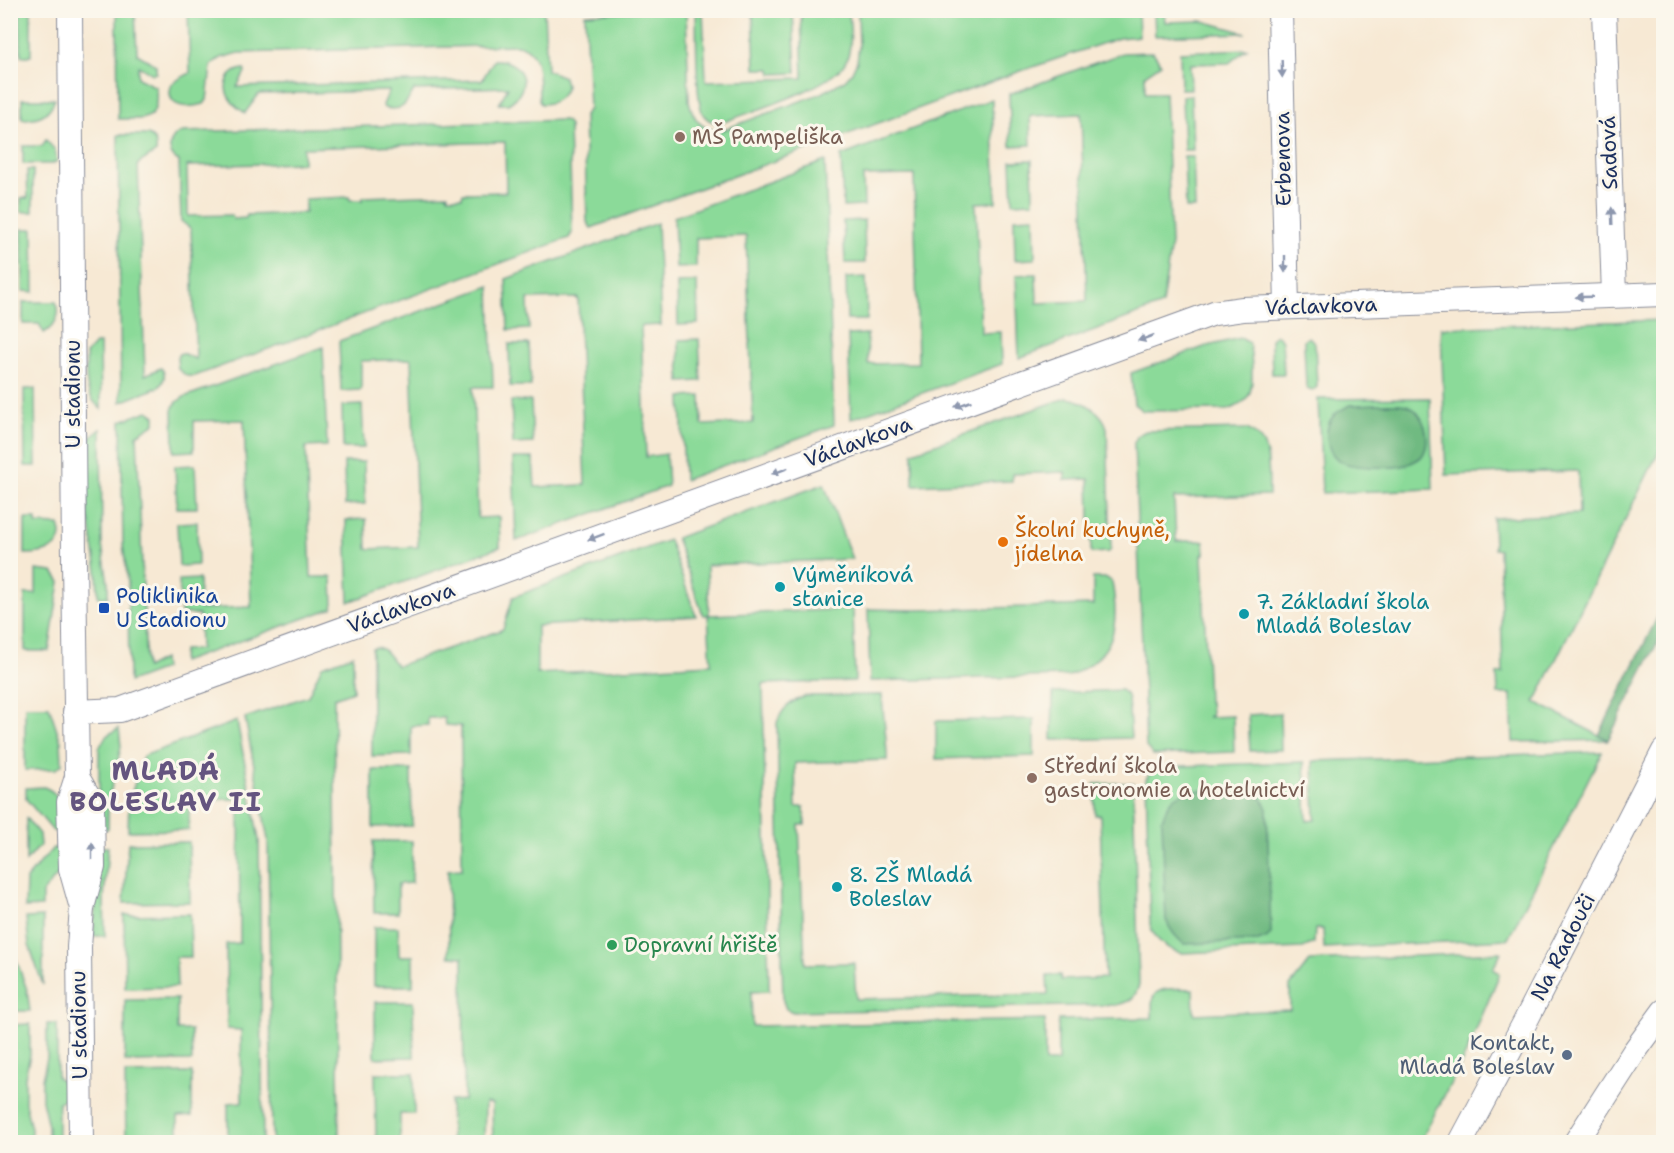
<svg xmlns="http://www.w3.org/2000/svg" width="1674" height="1153" viewBox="0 0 1674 1153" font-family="'Shantell Sans',sans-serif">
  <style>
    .green { fill: #8bda99; stroke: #53847c; stroke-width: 1.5; fill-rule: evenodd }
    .forest { fill: #70ba81; stroke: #467470; stroke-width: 1.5 }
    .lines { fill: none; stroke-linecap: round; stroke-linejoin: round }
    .street-casing { stroke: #898c99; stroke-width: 26 }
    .street { stroke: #fff; stroke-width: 24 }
    .oneway { fill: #8d97ae }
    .education-dot { fill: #8d6e63; stroke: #fbf7ec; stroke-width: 2 }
    .food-dot { fill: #e8710a; stroke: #fbf7ec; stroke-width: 2 }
    .culture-dot { fill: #0f9aa8; stroke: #fbf7ec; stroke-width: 2 }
    .transit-dot { fill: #1a4fb4; stroke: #fbf7ec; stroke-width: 2 }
    .leisure-dot { fill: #2e9e5b; stroke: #fbf7ec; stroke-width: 2 }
    .service-dot { fill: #5c6f8a; stroke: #fbf7ec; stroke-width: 2 }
    .labels { text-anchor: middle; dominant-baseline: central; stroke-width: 6; stroke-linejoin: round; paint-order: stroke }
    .education-label { font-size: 21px; fill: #785e54; stroke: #fbf7ec; text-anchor: start }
    .street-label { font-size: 21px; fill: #1b2f5e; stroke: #fbf7ec }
    .food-label { font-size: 21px; fill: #c56008; stroke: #fbf7ec; text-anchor: start }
    .culture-label { font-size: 21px; fill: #0d838f; stroke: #fbf7ec; text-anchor: start }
    .transit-label { font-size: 21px; fill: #164399; stroke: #fbf7ec; text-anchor: start }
    .leisure-label { font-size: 21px; fill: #27864d; stroke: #fbf7ec; text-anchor: start }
    .service-label { font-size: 21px; fill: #4e5e75; stroke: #fbf7ec; text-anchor: end }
    .district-label { font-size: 27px; font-weight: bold; letter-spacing: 1.5px; fill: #64547f; stroke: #fbf7ec }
  </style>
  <rect width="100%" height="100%" fill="#fbf7ec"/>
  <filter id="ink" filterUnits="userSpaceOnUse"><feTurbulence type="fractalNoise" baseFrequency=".0167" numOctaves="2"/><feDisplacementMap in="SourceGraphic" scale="12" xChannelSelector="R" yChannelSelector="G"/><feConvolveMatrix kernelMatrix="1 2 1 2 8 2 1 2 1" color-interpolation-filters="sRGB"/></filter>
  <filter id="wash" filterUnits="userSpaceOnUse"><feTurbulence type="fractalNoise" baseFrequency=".008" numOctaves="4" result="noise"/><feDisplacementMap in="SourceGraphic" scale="24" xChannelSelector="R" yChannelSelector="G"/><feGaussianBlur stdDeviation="1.35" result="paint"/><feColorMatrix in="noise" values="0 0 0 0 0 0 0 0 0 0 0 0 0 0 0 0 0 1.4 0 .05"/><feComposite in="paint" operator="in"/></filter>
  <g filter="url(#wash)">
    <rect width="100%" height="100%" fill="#f7e9d4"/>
    <!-- green -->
    <g class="green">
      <path d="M 656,10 L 686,11 L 689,101 C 693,119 701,130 720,131 L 822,93 L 845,80 L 852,72 L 857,61 L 859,47 L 858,11 L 1138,11 L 1139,36 L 1119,38 L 1021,71 L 591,228 L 587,222 L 584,115 L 589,109 L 585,14 Z"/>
      <polygon points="20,11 31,11 31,56 21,56"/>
      <path d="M 117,11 L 135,11 L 137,54 L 156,65 L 156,73 L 153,74 L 138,66 L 138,78 L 156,87 C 159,122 148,119 118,119 Z"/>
      <path d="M 188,11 L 544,11 L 547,70 L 564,77 L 566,86 C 562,99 554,104 541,104 L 539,101 C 538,81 543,50 517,45 L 239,53 L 221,58 L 211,66 L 207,100 L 204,104 C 192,107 172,110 170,94 C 170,90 170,87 172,84 C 176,80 185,76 190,73 Z"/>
      <path d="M 696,11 L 703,11 L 706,81 L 803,78 L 801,12 L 849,11 C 850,27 853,46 846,61 C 834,87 752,111 724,122 C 715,123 708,122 703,114 C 695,102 697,29 696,11 Z"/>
      <polygon points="1154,11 1164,11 1165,22 1203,21 1246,33 1155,36"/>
      <polygon points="793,12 796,73 772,74 771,69 755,69 753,13"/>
      <polygon points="1247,49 1229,63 1190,64 1191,89 1181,89 1180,52"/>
      <polygon points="1153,52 1161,64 1145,75 1145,93 1165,93 1171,243 1162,305 1019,358 1016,275 1036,274 1037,303 1087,301 1081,114 1030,116 1031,145 1011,146 1009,94 1123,53"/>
      <path d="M 494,60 C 524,59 534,89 508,104 L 499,104 L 508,87 L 414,90 C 405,105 405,111 384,108 L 383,105 L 389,91 L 259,94 L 245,113 C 239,109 233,105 230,99 C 221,86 229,70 244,69 L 245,72 L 237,87 L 482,80 Z"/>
      <polygon points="1191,95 1193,150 1184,150 1182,96"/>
      <path d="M 22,99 L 55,99 C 49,115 39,119 22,119 Z"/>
      <polygon points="992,99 996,202 976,203 981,333 1001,332 1002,364 851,419 848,335 867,334 868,364 918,363 914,175 863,176 864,206 843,207 841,156"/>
      <path d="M 563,120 L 566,121 L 569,126 L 572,233 L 569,238 L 195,376 L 187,376 L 178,369 L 177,357 L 179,354 L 182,353 L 196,359 L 191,229 L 181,221 L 179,161 C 165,155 168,135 183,132 ZM 505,142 L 506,192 L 463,193 L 462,197 L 448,197 L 448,194 L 363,197 L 363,200 L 350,200 L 349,197 L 305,199 L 305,213 L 247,215 L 246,218 L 233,219 L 232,215 L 188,216 L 187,166 L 303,163 L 303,148 Z"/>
      <path d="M 118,135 L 148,135 C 155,138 157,145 156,152 L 138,164 L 145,375 L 161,368 C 167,374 164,381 159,387 L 121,402 Z"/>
      <polygon points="46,140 55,150 57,161 52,164 23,164 23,146 42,146"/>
      <polygon points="1184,157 1193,157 1195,208 1186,208"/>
      <polygon points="1032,160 1033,202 1013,203 1011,161"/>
      <polygon points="825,161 834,425 684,480 681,397 701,396 702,425 753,423 746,236 696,238 696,267 676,268 674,217"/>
      <polygon points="27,170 33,170 33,212 21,212 21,198 28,198"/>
      <polygon points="1034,217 1035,259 1015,260 1014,218"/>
      <polygon points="864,220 865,263 845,263 843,221"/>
      <polygon points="657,223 661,325 641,326 646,457 666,454 668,486 516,541 513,458 533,458 535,487 585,485 578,298 528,299 529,329 508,330 506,279"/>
      <polygon points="22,229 33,229 34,292 23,291"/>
      <polygon points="866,277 867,320 847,320 846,278"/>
      <polygon points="697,282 698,324 678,325 677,283"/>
      <polygon points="490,286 493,387 473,387 478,518 499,517 500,547 349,602 346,520 366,519 367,549 418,547 411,359 361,361 361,390 341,391 339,341"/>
      <path d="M 23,302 L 56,302 C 62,314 55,326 44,333 L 39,324 L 23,324 Z"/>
      <polygon points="1663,320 1663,443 1535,702 1608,740 1513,742 1511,694 1498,694 1497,674 1503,673 1499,550 1494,549 1493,518 1579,514 1578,471 1446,475 1441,328"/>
      <polygon points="1276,335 1279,336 1282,341 1284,374 1272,374 1271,342 1271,339"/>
      <polygon points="1309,337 1315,343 1317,387 1312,391 1307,389 1306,386 1304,344 1304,340"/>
      <path d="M 1240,338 L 1248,342 C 1252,350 1251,358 1252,367 C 1252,391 1253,401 1228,410 L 1143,411 L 1134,404 L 1131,373 L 1204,347 Z"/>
      <polygon points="699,339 701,381 680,382 679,340"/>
      <path d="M 95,344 L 100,344 L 101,409 C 82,393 87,376 86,354 Z"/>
      <polygon points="509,344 529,344 531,386 510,386"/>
      <polygon points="323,347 327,446 306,447 311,577 332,577 333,608 182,662 183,650 200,649 199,615 181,613 179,580 199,579 200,609 251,607 244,420 194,421 194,451 174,452 173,407 177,402 184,397"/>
      <polygon points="24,389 35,389 36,466 25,466"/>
      <path d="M 1066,398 C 1082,399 1103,412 1107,428 L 1111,548 L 1109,552 L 1091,553 L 1089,479 L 1065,480 L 1065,472 L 1012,474 L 1012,481 L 913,485 L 913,452 Z"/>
      <polygon points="1430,398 1433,489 1322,493 1318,399"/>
      <polygon points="511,401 531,401 533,443 513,444"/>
      <polygon points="362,405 364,448 343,448 342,406"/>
      <polygon points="148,411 155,416 155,423 137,435 146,668 163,659 164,669 129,682 128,582 123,545 121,421"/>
      <polygon points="101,429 102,545 108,583 108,597 98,597 97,571 88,511 87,449 91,437"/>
      <path d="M 1247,429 C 1273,441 1268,470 1269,495 L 1174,498 L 1176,541 L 1204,541 L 1204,554 L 1202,555 L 1208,702 L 1210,702 L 1211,715 L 1207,717 L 1233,716 L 1234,752 L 1153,755 L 1146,747 L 1134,443 L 1138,435 L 1146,431 Z"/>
      <polygon points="344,462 364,462 365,504 345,505"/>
      <polygon points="195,465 197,508 177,508 175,466"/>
      <path d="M 824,484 L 852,559 L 707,565 L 709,615 L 853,609 L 855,681 L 763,684 L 769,991 L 751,992 L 752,1026 L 1045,1020 L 1045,1062 L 1058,1062 L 1058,1020 L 1152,1018 C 1153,1012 1151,1004 1153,998 C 1157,985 1183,989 1193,989 L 1194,1014 L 1290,1010 L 1290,986 L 1310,961 L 1501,952 L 1493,969 L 1500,973 L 1465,1056 L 1420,1142 L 493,1142 L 492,1104 L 485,1103 L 484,1142 L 451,1142 L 450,1101 L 464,1100 L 463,957 L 449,956 L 448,870 L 462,869 L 461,726 L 445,725 L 444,718 L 428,718 L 428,725 L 411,726 L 411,755 L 372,756 L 372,648 C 384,644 390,658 397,666 L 499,631 L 503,629 L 513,597 L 669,540 L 696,616 L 537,626 L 537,674 L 711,664 L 708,615 L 703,615 L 676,538 Z"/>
      <path d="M 25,519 L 36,519 L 36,524 L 59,525 C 68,550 42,554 25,554 Z"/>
      <polygon points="197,522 198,565 179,566 177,523"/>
      <polygon points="36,570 53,572 60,582 49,651 25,651 25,594 36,594"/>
      <path d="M 1093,578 L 1107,578 L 1112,582 C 1120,628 1115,656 1069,676 L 870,681 L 868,609 L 916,610 L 1093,605 Z"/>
      <polygon points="353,655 353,691 334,698 339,1142 272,1142 268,840 245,718 308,696 322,666"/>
      <polygon points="1121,690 1126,694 1128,699 1131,738 1052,740 1053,693"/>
      <path d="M 882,695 C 883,717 887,738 887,760 L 795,763 L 796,807 L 804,807 L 805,825 L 799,825 L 805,964 L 854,963 L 856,999 L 1048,994 L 1047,976 L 1060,975 L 1061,980 L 1105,978 L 1100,815 L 1095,815 L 1094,784 L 1133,783 L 1139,984 C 1136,998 1130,1002 1116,1005 L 793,1012 L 786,1009 L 783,1001 L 777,723 C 782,708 791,701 806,696 Z"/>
      <polygon points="25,706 49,706 61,742 62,764 56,769 25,770"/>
      <polygon points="1280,713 1281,750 1250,751 1248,715"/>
      <polygon points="1034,719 1034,756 936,759 936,721"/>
      <polygon points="237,721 259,840 263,1142 228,1142 228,1103 242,1102 241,1030 227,1029 226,944 240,943 239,799 189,800 189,830 128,831 129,802 143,756"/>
      <polygon points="119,728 121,747 108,802 108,829 99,829 99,748 106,736"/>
      <path d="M 1602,752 L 1508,939 L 1324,948 L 1323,929 L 1315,929 L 1314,943 L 1303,948 L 1181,953 C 1166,949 1155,940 1150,925 L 1146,779 L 1153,767 L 1304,762 L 1307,821 L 1315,820 L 1313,761 Z"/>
      <polygon points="373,770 411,770 412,826 373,827"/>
      <path d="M 44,787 C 64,794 62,813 63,831 L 53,831 L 26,799 L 26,788 Z"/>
      <polygon points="26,818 39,834 40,846 26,861"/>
      <polygon points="373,841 412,841 412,883 398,884 398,913 374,913"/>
      <polygon points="189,842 190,902 124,903 128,843"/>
      <polygon points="100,847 108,847 104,898 105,936 93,936"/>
      <polygon points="53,848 64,848 63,869 42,893 42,907 25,908 26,879"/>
      <polygon points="190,914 191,957 176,957 177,987 125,988 124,915"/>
      <polygon points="43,917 43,985 29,945 26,918"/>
      <polygon points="374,927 398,927 399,956 413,956 413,986 374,986"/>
      <polygon points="11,945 27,990 30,1011 11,1011"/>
      <polygon points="177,999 177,1030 191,1030 192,1061 125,1062 125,1000"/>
      <polygon points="375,1002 413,1002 414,1057 375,1058"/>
      <polygon points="30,1024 30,1055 25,1077 25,1103 31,1129 31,1142 11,1142 11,1025"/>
      <polygon points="47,1024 57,1024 57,1077 66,1084 66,1098 58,1103 58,1138 48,1138 48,1126 42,1100 42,1079 47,1058"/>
      <polygon points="192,1073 192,1116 178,1117 178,1142 126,1142 125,1074"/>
      <polygon points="375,1073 414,1073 414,1114 400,1114 400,1142 376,1142"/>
    </g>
    <!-- forest -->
    <g class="forest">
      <path d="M 1350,405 C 1364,405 1395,402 1406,405 C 1424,410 1433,441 1422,456 C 1419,460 1411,463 1406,465 C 1394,469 1348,468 1338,460 C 1325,449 1323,428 1334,415 C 1338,411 1345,408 1350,405 Z"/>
      <polygon points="1663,606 1663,632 1608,740 1599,735"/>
      <path d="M 1248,790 L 1262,798 L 1267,809 L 1271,934 L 1266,938 L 1258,941 L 1184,944 C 1175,937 1170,930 1166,920 L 1162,820 C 1165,811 1168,802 1177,796 C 1191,787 1230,790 1248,790 Z"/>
    </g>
  </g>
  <g filter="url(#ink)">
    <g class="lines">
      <defs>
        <g id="street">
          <polyline points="70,10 74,561 77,777 69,802 71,869 82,908"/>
          <polyline points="1280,10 1287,307"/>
          <polyline points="1604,10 1614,295"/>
          <polyline points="75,712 120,710 1214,313 1243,309 1664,294"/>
          <polyline points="77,777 90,799 92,809 93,867 82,908 79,947 81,1142"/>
          <polyline points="1461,1142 1524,1024 1664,751"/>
          <polyline points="1576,1142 1634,1052 1664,1011"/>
        </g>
      </defs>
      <!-- street casing -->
      <use href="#street" class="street-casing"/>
      <!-- street -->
      <use href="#street" class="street"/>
    </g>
    <!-- one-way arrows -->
    <defs><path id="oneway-solid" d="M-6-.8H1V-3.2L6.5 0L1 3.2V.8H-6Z" transform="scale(1.5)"/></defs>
    <g class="oneway">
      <use href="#oneway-solid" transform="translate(1282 69) rotate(88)"/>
      <use href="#oneway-solid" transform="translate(1612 216) rotate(-92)"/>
      <use href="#oneway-solid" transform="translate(1285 264) rotate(90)"/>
      <use href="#oneway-solid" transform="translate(1584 297) rotate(178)"/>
      <use href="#oneway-solid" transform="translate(1146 338) rotate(160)"/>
      <use href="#oneway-solid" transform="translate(963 404) rotate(160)"/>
      <use href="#oneway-solid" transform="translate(780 471) rotate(160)"/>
      <use href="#oneway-solid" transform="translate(596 537) rotate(160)"/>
      <use href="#oneway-solid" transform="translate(92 851) rotate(-90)"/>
    </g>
  </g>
  <!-- markers -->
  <g class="education-dot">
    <circle cx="680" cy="137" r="6"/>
    <circle cx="1032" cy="778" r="6"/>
  </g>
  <circle class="food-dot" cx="1003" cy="542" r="6"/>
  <g class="culture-dot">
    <circle cx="780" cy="587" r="6"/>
    <circle cx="1244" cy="614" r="6"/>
    <circle cx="837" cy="887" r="6"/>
  </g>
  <rect class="transit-dot" x="98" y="602" width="12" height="12" rx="3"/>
  <circle class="leisure-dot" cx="612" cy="945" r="6"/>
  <circle class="service-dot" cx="1567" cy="1055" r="6"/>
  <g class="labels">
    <!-- education labels -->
    <g class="education-label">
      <text x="692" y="137">MŠ Pampeliška</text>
      <text x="1044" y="766">Střední škola<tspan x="1044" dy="24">gastronomie a hotelnictví</tspan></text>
    </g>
    <!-- street labels -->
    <g class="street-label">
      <text transform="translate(1609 153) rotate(-92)">Sadová</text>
      <text transform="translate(1283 159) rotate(-91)">Erbenova</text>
      <text transform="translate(1321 306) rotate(-2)">Václavkova</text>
      <text transform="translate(73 394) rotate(-90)">U stadionu</text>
      <text transform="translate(858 442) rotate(-20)">Václavkova</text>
      <text transform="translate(401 608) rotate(-20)">Václavkova</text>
      <text transform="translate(1563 947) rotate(-63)">Na Radouči</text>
      <text transform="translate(79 1025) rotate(-91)">U stadionu</text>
    </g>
    <!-- food labels -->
    <g class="food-label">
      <text x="1015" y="530">Školní kuchyně,<tspan x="1015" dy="24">jídelna</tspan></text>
    </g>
    <!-- culture labels -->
    <g class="culture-label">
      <text x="792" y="575">Výměníková<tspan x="792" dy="24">stanice</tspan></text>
      <text x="1256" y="602">7. Základní škola<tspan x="1256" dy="24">Mladá Boleslav</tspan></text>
      <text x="849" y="875">8. ZŠ Mladá<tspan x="849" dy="24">Boleslav</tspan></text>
    </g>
    <!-- transit labels -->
    <g class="transit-label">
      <text x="116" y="596">Poliklinika<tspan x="116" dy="24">U Stadionu</tspan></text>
    </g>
    <!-- leisure labels -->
    <g class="leisure-label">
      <text x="624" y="945">Dopravní hřiště</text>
    </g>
    <!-- service labels -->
    <g class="service-label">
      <text x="1555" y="1043">Kontakt,<tspan x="1555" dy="24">Mladá Boleslav</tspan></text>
    </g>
    <!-- district labels -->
    <g class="district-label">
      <text x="166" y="770">MLADÁ<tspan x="166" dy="31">BOLESLAV II</tspan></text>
    </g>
  </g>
  <!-- margin -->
  <rect width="1674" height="1153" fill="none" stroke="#fbf7ec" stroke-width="36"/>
</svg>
